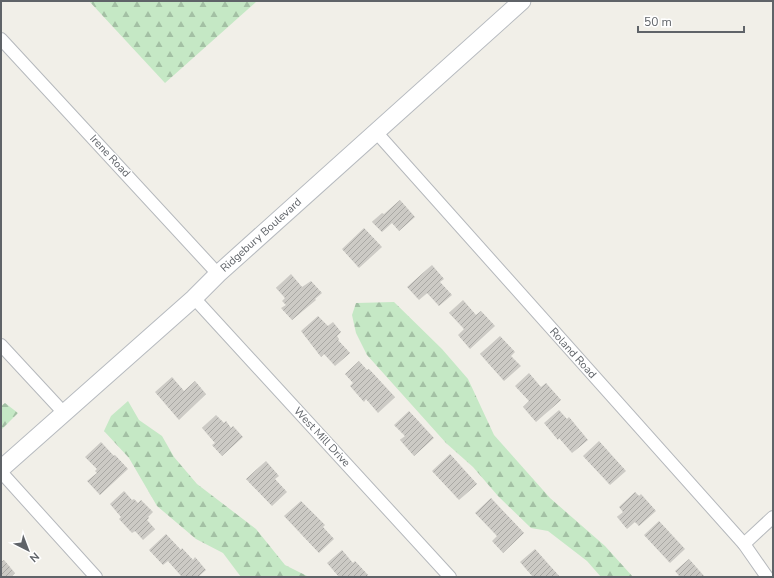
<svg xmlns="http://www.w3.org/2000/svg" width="774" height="578" viewBox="0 0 774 578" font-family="'Nunito Sans',sans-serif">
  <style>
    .forest { fill: url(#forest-firs) }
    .building { fill: url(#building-hatch) }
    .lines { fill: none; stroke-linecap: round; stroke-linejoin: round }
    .street-casing { stroke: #b5b8bc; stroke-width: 14 }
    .secondary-casing { stroke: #b6babf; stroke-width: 19 }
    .street { stroke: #fff; stroke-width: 12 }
    .secondary { stroke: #fff; stroke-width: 17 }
    .labels { text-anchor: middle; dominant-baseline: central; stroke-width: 3; stroke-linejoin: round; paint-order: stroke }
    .street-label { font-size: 11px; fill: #5f6368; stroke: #fff }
  </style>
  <defs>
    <pattern id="forest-firs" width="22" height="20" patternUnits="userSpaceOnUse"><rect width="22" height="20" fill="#c5e8c5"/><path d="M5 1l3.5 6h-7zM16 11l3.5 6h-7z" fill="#a3c0a4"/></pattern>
    <pattern id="building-hatch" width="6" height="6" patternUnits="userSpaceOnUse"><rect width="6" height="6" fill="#cccac5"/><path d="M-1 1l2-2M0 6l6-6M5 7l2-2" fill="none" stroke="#a9a8a4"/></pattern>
  </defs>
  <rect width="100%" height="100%" fill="#f1efe8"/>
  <!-- forest -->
  <g class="forest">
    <polygon points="89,1 257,1 165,83"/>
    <polygon points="394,302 442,349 468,379 494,435 550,498 605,546 633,577 601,577 587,561 548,531 531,528 498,496 473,467 446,443 367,355 356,333 352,315 356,303"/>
    <polygon points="128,401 139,420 162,436 174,457 197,484 256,529 285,565 309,577 241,577 223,553 196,539 157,506 129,458 104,431 111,416"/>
    <polygon points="5,403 18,413 1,430 1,406"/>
  </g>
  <!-- building -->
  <g class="building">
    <polygon points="400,200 415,217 399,231 392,223 382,232 372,222 382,213 384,214"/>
    <polygon points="364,228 382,247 359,268 342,249"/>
    <polygon points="432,265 444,279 440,282 452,295 439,306 427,293 419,300 407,287"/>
    <polygon points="291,274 302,287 311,281 322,293 315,299 316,300 292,320 281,308 286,305 282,301 285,298 276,288"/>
    <polygon points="463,300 476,315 481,311 495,326 470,349 458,335 464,329 449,313"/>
    <polygon points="318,316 328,326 333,322 341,332 337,336 339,339 338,340 350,353 335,366 324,354 321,357 301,331"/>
    <polygon points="500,336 515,352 511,356 521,366 504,381 480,354"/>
    <polygon points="359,361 367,370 369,369 395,397 378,413 366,399 364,402 350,386 353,383 345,374"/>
    <polygon points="529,373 541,387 546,383 561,400 536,422 523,407 529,401 515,386"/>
    <polygon points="172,377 184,391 195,381 206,394 179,420 155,392"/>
    <polygon points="559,410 567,419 569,417 588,440 572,453 559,438 558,440 544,423"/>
    <polygon points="409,411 434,438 414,456 400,440 405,436 394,425"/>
    <polygon points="216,415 224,423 226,421 231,428 233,426 243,437 222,456 212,445 215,443 202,428"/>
    <polygon points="599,441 626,471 610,485 583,456"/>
    <polygon points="101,442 114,456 115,455 128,469 100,495 87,481 97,473 95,471 97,469 85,457"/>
    <polygon points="450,454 477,484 459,500 432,471"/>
    <polygon points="266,461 279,476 275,479 287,492 272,506 246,479"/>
    <polygon points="124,491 132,500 134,499 138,503 141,500 153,512 148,517 149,518 147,520 155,529 143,540 135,531 132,533 119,519 121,517 110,504"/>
    <polygon points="635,492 639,496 641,494 656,511 639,526 635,522 627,529 617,517 623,512 619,507"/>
    <polygon points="491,498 524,533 503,553 492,541 497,536 475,513"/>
    <polygon points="301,501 325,525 323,527 334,539 319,553 284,516"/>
    <polygon points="659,521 685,549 670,563 644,535"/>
    <polygon points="166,534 181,550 182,548 193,560 195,557 206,570 198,577 182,577 168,561 163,565 149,550"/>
    <polygon points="535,549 560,577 533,577 520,562"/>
    <polygon points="342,550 353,563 355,561 368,575 366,577 339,577 327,563"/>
    <polygon points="689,559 705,577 680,577 675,571"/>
    <polygon points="4,560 15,573 11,577 1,577 1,562"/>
  </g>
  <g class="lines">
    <defs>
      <g id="street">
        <polyline points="1,39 218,274"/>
        <polyline points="376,132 744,544 767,577"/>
        <polyline points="194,298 450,577"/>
        <polyline points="1,345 64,413"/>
        <polyline points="1,472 96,577"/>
        <polyline points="744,544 773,517"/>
      </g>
      <polyline id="secondary" points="1,469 194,298 218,274 522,1"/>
    </defs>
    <!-- street casing -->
    <use href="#street" class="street-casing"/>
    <!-- secondary casing -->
    <use href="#secondary" class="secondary-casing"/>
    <!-- street -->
    <use href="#street" class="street"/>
    <!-- secondary -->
    <use href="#secondary" class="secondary"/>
  </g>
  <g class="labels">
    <!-- street labels -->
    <g class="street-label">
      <text transform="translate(110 156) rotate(47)">Irene Road</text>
      <text transform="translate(261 235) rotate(-42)">Ridgebury Boulevard</text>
      <text transform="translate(573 353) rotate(48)">Roland Road</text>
      <text transform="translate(322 437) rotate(47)">West Mill Drive</text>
    </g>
  </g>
  <!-- border -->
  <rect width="774" height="578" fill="none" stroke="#5f6368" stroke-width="4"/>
  <!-- north arrow -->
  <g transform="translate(28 550) rotate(138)" stroke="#ffffff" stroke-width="3" paint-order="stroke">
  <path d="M0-3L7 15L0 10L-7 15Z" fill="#5f6368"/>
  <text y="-6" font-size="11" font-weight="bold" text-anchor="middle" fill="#5f6368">N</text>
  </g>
  <!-- scale -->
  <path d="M638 26v6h106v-6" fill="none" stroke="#5f6368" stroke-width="2"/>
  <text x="644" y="26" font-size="12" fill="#5f6368" stroke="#ffffff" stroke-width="3" paint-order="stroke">50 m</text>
</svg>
